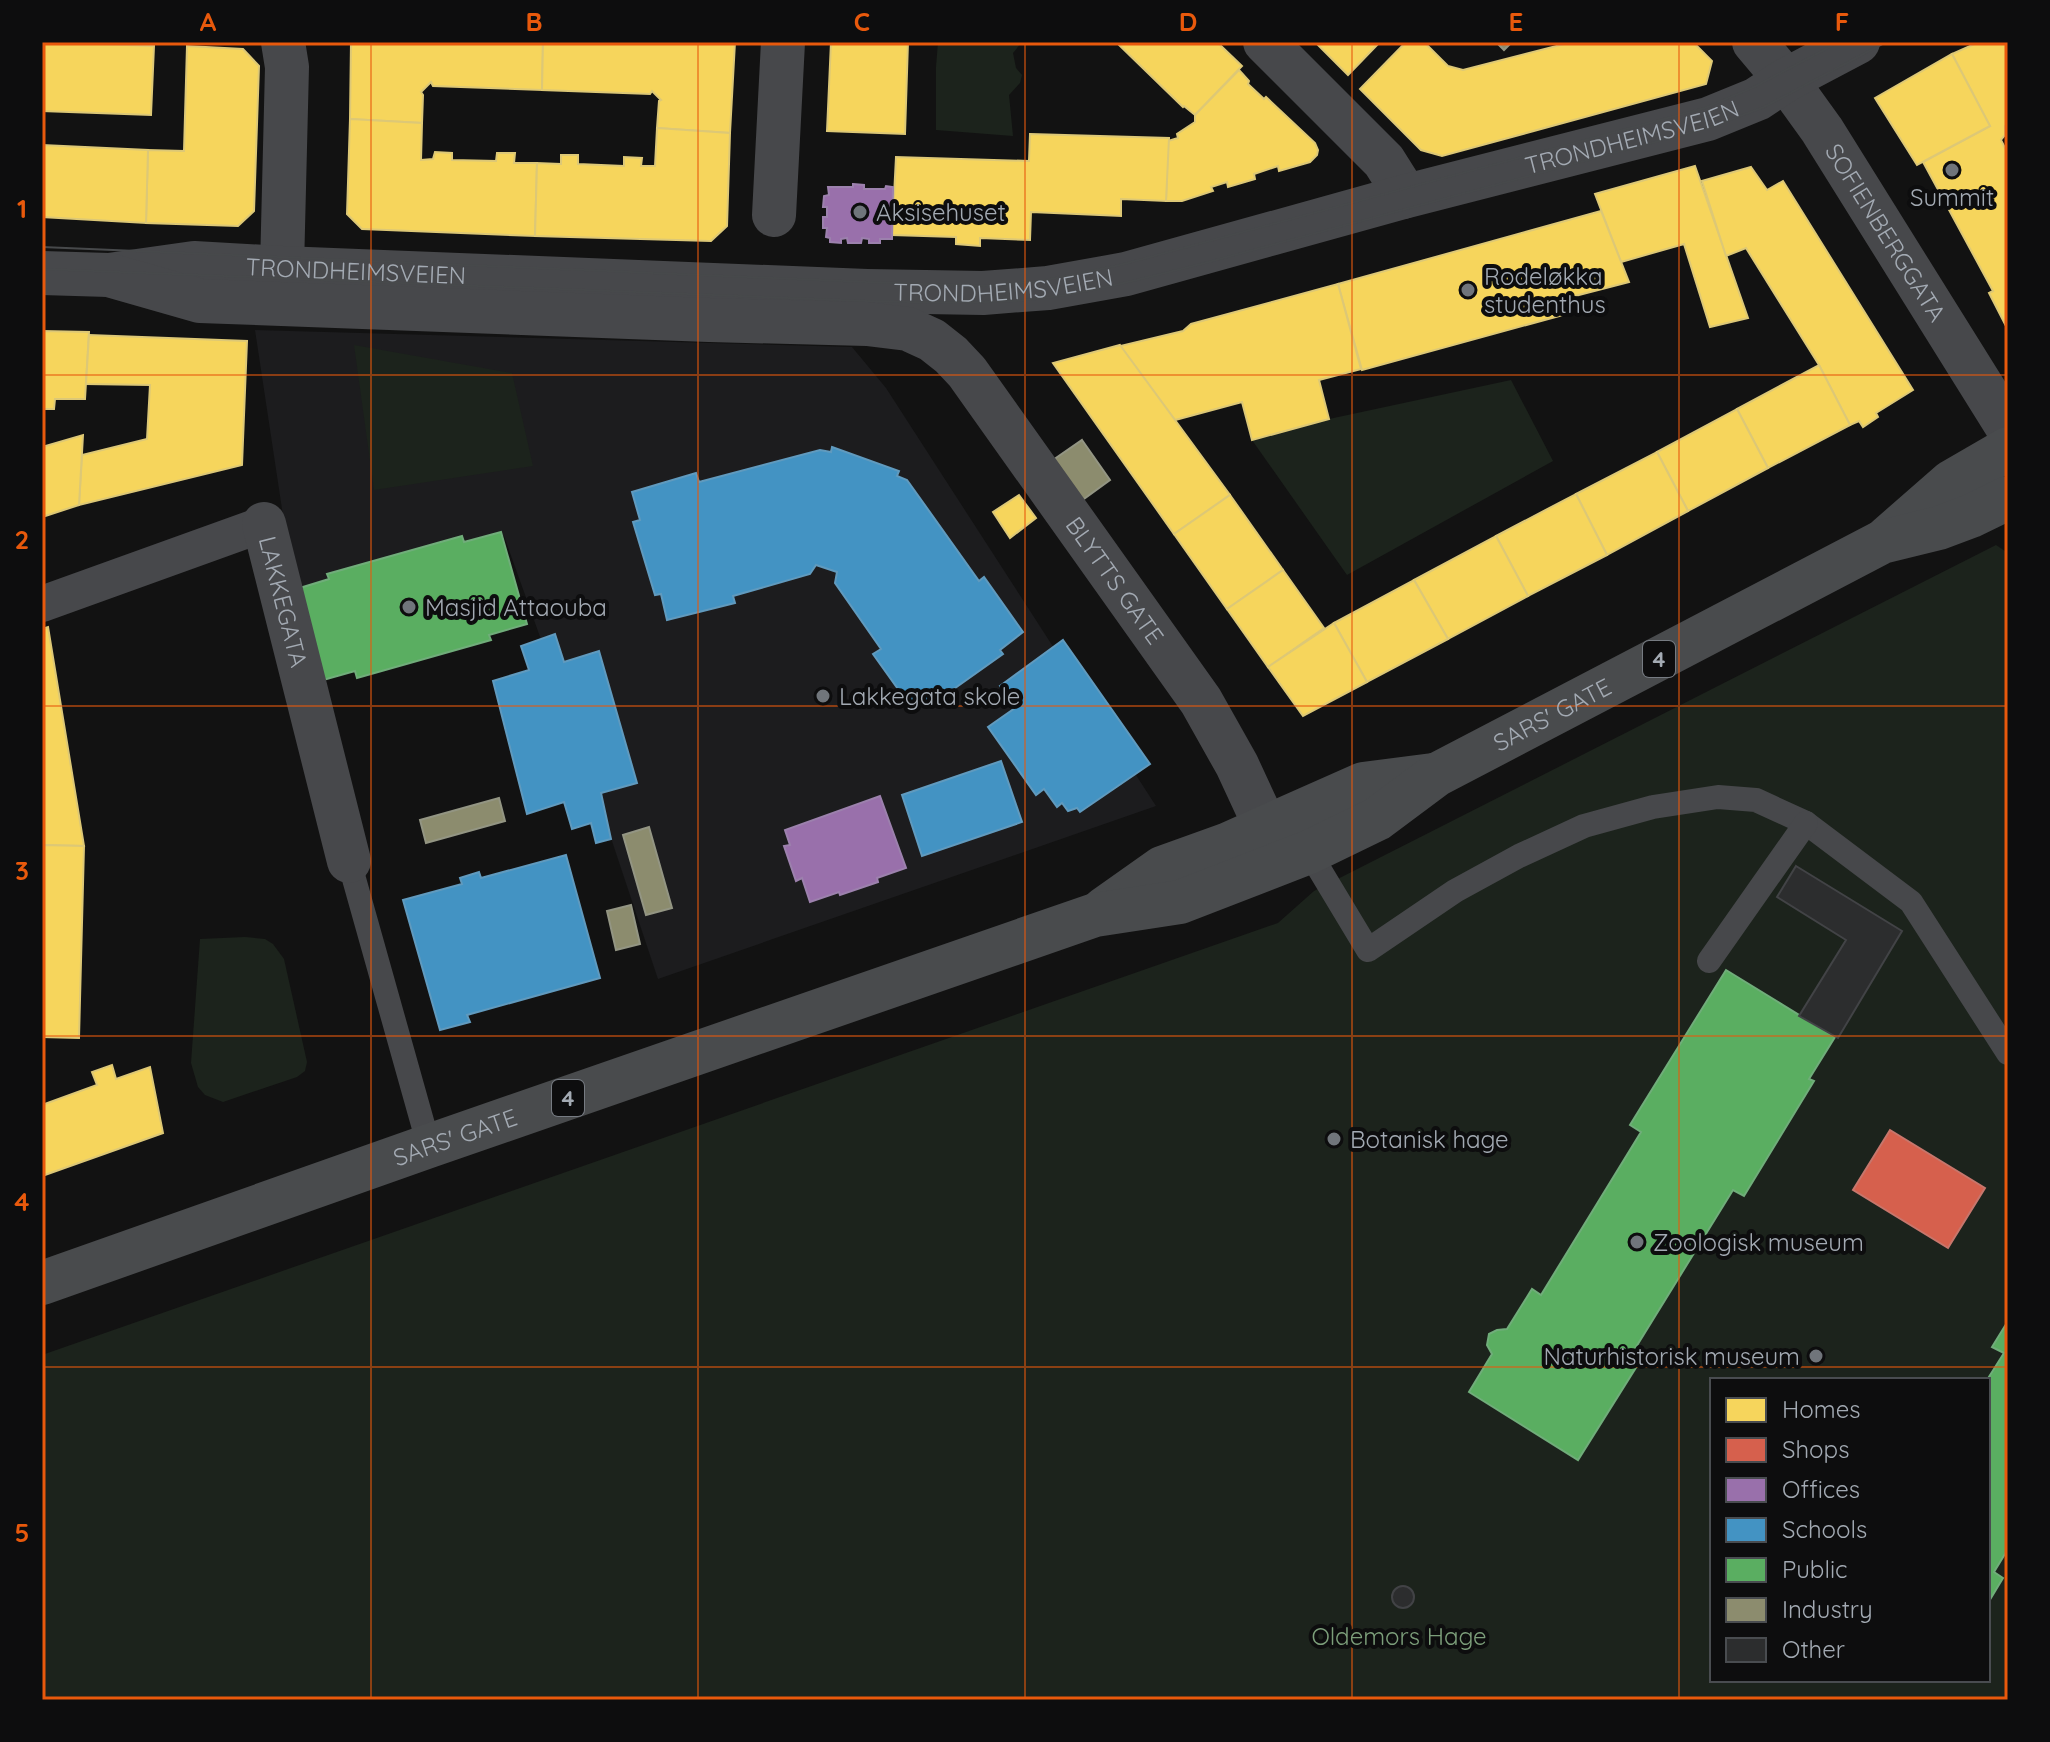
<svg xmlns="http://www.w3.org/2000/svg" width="2050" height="1742" viewBox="0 0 2050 1742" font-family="Quicksand,sans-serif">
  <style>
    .built { fill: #1c1c1e }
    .green { fill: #1c231c; fill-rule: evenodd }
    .homes { fill: #f6d55c; stroke: #ddc876; stroke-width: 2 }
    .shops { fill: #d6604d; stroke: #c7766c; stroke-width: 2 }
    .offices { fill: #9970ab; stroke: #9c81ad; stroke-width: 2 }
    .schools { fill: #4393c3; stroke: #609abe; stroke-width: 2 }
    .public { fill: #5aae61; stroke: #70ad7a; stroke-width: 2 }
    .industry { fill: #8c8c6e; stroke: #939583; stroke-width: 2 }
    .building { fill: #2c2d2e; stroke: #424346; stroke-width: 2 }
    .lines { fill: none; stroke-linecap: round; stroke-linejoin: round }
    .service { stroke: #47484b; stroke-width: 24 }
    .pedestrian { stroke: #47484b; stroke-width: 36 }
    .minor { stroke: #47484b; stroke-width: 44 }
    .tertiary { stroke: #47484b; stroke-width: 44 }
    .primary { stroke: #494b4d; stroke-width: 44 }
    .tram { stroke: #47494b; stroke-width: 2 }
    .grid { fill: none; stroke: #e8590c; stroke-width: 2; stroke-opacity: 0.55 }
    .poi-dot { fill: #70757b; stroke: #0d0d0e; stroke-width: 3 }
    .labels { text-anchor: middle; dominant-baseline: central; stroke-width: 8; stroke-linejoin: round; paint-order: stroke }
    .shield { fill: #0d0d0e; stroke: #767b82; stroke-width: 2 }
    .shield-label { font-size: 22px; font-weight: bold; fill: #a3aab3 }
    .street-label { font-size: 24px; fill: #a3aab3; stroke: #0d0d0e }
    .poi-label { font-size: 24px; fill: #a3aab3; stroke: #0d0d0e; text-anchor: start }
    .park-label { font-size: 24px; fill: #7c9e7a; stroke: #0d0d0e }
    .neatline { fill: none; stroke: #e8590c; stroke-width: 3 }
    .grid-label { font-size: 26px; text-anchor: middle; font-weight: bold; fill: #e8590c }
  </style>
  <rect width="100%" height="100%" fill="#121212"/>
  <!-- built -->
  <polygon class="built" points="255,330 852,347 886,388 1156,806 658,979 597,796 504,536 295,595"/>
  <!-- green -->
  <g class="green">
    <polygon points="938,42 1022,42 1013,53 1016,68 1022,75 1020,83 1009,95 1013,136 936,130 936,67"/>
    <polygon points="354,345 512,373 533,466 374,490"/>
    <polygon points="1511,380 1553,461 1347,575 1252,440 1329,419"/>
    <path d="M 1996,545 L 2008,553 L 2008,1700 L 42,1700 L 42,1355 L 1278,923 L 1314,891 ZM 1712,1380 L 1988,1380 L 1988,1680 L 1712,1680 Z"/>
    <polygon points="245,937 265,939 273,944 284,959 307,1062 305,1071 297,1077 223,1102 205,1095 198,1087 191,1063 200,939"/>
  </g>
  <!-- homes -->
  <g class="homes">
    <polygon points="42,42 154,46 151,115 42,111"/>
    <polygon points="351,42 543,42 542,90 433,86 431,82 421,92 423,95 422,123 350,119"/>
    <polygon points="543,42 735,42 730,133 657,128 659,101 661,100 652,91 650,94 542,90"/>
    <polygon points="831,42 908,42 905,134 827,131"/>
    <polygon points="1116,42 1217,42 1242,66 1195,115 1184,106 1183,107"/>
    <polygon points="1315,42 1380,42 1348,75"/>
    <polygon points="1406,42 1424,42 1448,66 1463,70 1572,42 1693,42 1712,61 1706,84 1442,156 1421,150 1360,89"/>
    <polygon points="1979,42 2008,42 2008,125 2005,126 2005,135 2001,140 2008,154 2007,328 1989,293 1993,291 1923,162 1990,126 1952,54"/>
    <polygon points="187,46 243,49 259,66 254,211 238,226 146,223 148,150 184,151"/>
    <polygon points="1952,54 1990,126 1917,165 1875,98"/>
    <polygon points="1239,70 1249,81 1248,84 1264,99 1266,97 1315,143 1318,150 1317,155 1310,162 1279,171 1278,166 1254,174 1255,179 1228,187 1227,182 1211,187 1213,191 1182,201 1166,201 1168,141 1178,138 1177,134 1195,122 1195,115"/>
    <polygon points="350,119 422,123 421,160 433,159 435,152 452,153 452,160 496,161 497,153 515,153 514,163 537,163 535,236 362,229 347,214"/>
    <polygon points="657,128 730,133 727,226 711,241 535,236 537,163 561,164 561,155 578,155 578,164 624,166 624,157 642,158 641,166 655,166"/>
    <polygon points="1030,134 1169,138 1166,201 1121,199 1121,216 1031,212 1030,240 980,238 980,246 956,244 956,237 892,235 896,157 1029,161"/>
    <polygon points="42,145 148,150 146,223 42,217"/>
    <polygon points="1695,166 1748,318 1710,327 1684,244 1621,262 1595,194"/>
    <polygon points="1751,167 1767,190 1783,181 1913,390 1876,413 1878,417 1863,427 1859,421 1850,425 1819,365 1746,248 1726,256 1702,181"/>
    <polygon points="1601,211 1629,282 1575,296 1581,310 1362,370 1338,284"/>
    <polygon points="1338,284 1361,369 1319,380 1329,419 1252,440 1242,402 1175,420 1120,346 1183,331 1191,324"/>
    <polygon points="42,331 89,332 85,399 55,399 54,409 42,409"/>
    <polygon points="89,335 247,341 242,465 79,505 82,455 147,439 150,385 86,384"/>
    <polygon points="1120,345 1230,495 1174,534 1053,363"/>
    <polygon points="1819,365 1850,425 1768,468 1737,409"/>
    <polygon points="1737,409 1768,468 1688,511 1657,452"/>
    <polygon points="83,435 79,505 42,517 42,447"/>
    <polygon points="1657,452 1688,511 1607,555 1576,494"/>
    <polygon points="1576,494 1607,555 1528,596 1496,536"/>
    <polygon points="1019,495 1036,518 1010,538 993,512"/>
    <polygon points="1230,495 1283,570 1227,609 1174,534"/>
    <polygon points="1496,536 1528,596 1448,639 1414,580"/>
    <polygon points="1283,570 1324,628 1268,667 1227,609"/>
    <polygon points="1414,580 1448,639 1367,682 1334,623"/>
    <polygon points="1334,623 1367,682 1303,716 1268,667"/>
    <polygon points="48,627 84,846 42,845 42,629"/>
    <polygon points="42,845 84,846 79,1038 42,1037"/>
    <polygon points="112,1065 116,1079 150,1067 163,1133 42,1176 42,1105 97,1085 92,1072"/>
  </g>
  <!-- shops -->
  <polygon class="shops" points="1890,1130 1985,1188 1948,1248 1853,1190"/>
  <!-- offices -->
  <g class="offices">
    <polygon points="853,184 864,185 864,189 885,189 886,186 893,187 892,239 880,239 880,243 869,243 869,239 862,238 861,243 848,243 847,238 841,239 841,243 830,242 830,238 826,237 827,228 823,228 823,217 827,217 827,207 823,207 824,196 829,195 828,187 853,187"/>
    <polygon points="880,796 906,868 877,878 878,882 840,895 839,892 810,902 802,878 796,881 784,846 790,845 785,830"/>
  </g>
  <!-- schools -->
  <g class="schools">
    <polygon points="832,447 899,471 897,476 907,480 979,581 984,577 1023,632 1000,650 1003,654 941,698 938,692 913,710 873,654 881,649 835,583 837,572 816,565 810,574 733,596 735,603 667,620 661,594 655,595 633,522 640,520 632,492 696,473 699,482 820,450 831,452"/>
    <polygon points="555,634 564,662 599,651 637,783 601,793 611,839 596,843 591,823 572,829 564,802 527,814 493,681 529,670 521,646"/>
    <polygon points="1063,640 1150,764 1080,812 1077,808 1068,811 1062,803 1057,807 1044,789 1036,795 988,727 1015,708 1000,686"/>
    <polygon points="1001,761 1022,822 922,856 902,795"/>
    <polygon points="566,855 600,978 467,1015 470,1022 440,1030 403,900 462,884 460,878 479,872 481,878"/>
  </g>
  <!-- public -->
  <g class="public">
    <polygon points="501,532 527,624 489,635 491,640 357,678 355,671 316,682 290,591 329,579 327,574 462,536 464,542"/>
    <polygon points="1726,970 1835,1037 1809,1079 1814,1081 1744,1196 1733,1190 1633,1352 1642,1358 1578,1460 1469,1392 1492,1354 1487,1345 1489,1334 1497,1330 1507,1329 1532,1289 1541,1295 1641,1132 1630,1125"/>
    <polygon points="2008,1321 2008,1549 1994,1572 2003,1578 1988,1603 1987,1380 2004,1353 1992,1347"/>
  </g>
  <!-- industry -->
  <g class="industry">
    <polygon points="1496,42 1512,42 1504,50"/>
    <polygon points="1082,440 1110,480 1081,501 1053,460"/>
    <polygon points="499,798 505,821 426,843 420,820"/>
    <polygon points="649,827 672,908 646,915 623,835"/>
    <polygon points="631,905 640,944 616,950 607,911"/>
  </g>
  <!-- building -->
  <g class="building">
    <polygon points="1796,866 1902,931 1838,1038 1799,1016 1846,940 1777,897"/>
    <circle cx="1403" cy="1597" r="11"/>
  </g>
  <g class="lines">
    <!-- service -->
    <g class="service">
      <polyline points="1309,852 1368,950 1455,891 1519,856 1584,826 1653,807 1718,797 1756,800 1806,823 1911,902 2008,1053"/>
      <polyline points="349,861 429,1146"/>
      <polyline points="1709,961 1806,823"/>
    </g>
    <!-- pedestrian -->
    <polyline class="pedestrian" points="42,604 264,524"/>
    <!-- minor -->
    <g class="minor">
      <polyline points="1265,42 1384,161 1401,188 1403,197"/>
      <path id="s1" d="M 1754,42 L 1786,80 L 1822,130 L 2008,428"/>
      <polyline points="774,215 783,42"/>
      <polyline points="282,268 287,67 283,42"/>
      <path id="s2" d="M 109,275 L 194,263 L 282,268 L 867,291 L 983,293 L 1048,288 L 1126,274 L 1403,197 L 1708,119 L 1757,99 L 1786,80 L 1858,42"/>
      <path id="s3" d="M 264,524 L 349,861"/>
    </g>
    <!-- tertiary -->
    <path class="tertiary" id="s4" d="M 42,273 L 109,275 L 200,301 L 709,320 L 867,324 L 908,329 L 932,340 L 951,355 L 967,372 L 1201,701 L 1237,765 L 1281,860"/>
    <!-- primary -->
    <g class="primary">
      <polyline points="1887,538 1951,482 2008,449"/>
      <polyline points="1104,909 1162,868 1226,845 1363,784 1433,775"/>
      <path id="s5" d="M 42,1283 L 429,1146 L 1095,915 L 1180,902 L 1309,852 L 1377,819 L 1436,775 L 1882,542 L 1939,528 L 1971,516 L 2008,498"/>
    </g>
    <!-- tram -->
    <g class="tram">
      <polyline points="42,247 866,282 983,286 1013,284 1046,280 1120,265 1705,108 1754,87 1839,42"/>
      <path d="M 42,269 L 866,301 C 915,302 965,304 1014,301 C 1078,297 1140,279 1201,264 L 1711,127 L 1764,107 L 1886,42"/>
    </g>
  </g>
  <!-- grid -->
  <path class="grid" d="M 371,42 L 371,1700M 698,42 L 698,1700M 1025,42 L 1025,1700M 1352,42 L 1352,1700M 1679,42 L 1679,1700M 42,375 L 2008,375M 42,706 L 2008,706M 42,1036 L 2008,1036M 42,1367 L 2008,1367"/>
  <!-- markers -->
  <g class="poi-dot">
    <circle cx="1952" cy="170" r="8"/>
    <circle cx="860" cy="212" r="8"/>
    <circle cx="1468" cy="290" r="8"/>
    <circle cx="409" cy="607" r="8"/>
    <circle cx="823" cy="696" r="8"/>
    <circle cx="1334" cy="1139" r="8"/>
    <circle cx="1637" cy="1242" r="8"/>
    <circle cx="1816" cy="1356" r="8"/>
  </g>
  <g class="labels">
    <!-- shield labels -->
    <g class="shield">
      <rect x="1643" y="641" width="32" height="36" rx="6"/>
      <rect x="552" y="1080" width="32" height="36" rx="6"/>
    </g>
    <g class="shield-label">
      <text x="1659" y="659">4</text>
      <text x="568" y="1098">4</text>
    </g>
    <!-- street labels -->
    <g class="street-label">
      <text stroke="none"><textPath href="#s2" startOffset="1544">TRONDHEIMSVEIEN</textPath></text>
      <text stroke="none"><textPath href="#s1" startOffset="232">SOFIENBERGGATA</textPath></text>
      <text stroke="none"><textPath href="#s2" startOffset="248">TRONDHEIMSVEIEN</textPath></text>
      <text stroke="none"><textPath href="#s2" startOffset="896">TRONDHEIMSVEIEN</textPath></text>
      <text stroke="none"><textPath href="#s4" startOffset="1200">BLYTTS GATE</textPath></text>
      <text stroke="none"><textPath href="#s3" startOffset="80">LAKKEGATA</textPath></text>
      <text stroke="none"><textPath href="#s5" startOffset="1620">SARS' GATE</textPath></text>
      <text stroke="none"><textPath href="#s5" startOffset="438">SARS' GATE</textPath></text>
    </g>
    <!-- poi labels -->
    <g class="poi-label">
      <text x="1952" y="197" text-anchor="middle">Summit</text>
      <text x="876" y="212">Aksisehuset</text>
      <text x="1484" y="276">Rodeløkka<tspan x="1484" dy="28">studenthus</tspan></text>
      <text x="425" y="607">Masjid Attaouba</text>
      <text x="839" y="696">Lakkegata skole</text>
      <text x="1350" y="1139">Botanisk hage</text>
      <text x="1653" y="1242">Zoologisk museum</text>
      <text x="1800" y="1356" text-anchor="end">Naturhistorisk museum</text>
    </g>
    <!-- park labels -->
    <g class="park-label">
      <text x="1399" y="1636">Oldemors Hage</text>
    </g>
  </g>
  <!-- border -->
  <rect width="2050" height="1742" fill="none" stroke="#0d0d0e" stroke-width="88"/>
  <!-- legend -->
  <rect x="1710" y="1378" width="280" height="304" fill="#0d0d0e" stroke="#494c50" stroke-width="2"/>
  <rect x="1726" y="1398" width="40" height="24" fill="#f6d55c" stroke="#494c50" stroke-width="2"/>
  <text x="1782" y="1418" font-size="24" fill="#a3aab3">Homes</text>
  <rect x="1726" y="1438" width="40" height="24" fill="#d6604d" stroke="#494c50" stroke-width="2"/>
  <text x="1782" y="1458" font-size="24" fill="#a3aab3">Shops</text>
  <rect x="1726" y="1478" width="40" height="24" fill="#9970ab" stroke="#494c50" stroke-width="2"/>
  <text x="1782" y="1498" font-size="24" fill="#a3aab3">Offices</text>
  <rect x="1726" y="1518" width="40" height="24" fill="#4393c3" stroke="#494c50" stroke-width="2"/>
  <text x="1782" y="1538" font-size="24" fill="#a3aab3">Schools</text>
  <rect x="1726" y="1558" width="40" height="24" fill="#5aae61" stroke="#494c50" stroke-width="2"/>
  <text x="1782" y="1578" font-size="24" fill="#a3aab3">Public</text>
  <rect x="1726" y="1598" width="40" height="24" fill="#8c8c6e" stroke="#494c50" stroke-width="2"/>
  <text x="1782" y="1618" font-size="24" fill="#a3aab3">Industry</text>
  <rect x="1726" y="1638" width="40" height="24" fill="#2c2d2e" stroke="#494c50" stroke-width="2"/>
  <text x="1782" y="1658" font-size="24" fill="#a3aab3">Other</text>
  <rect x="44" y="44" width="1962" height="1654" class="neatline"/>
  <g class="grid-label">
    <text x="208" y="31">A</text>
    <text x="534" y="31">B</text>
    <text x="862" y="31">C</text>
    <text x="1188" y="31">D</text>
    <text x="1516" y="31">E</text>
    <text x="1842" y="31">F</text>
    <text x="22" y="218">1</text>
    <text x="22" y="549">2</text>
    <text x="22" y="880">3</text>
    <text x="22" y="1211">4</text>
    <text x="22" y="1542">5</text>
  </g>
</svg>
